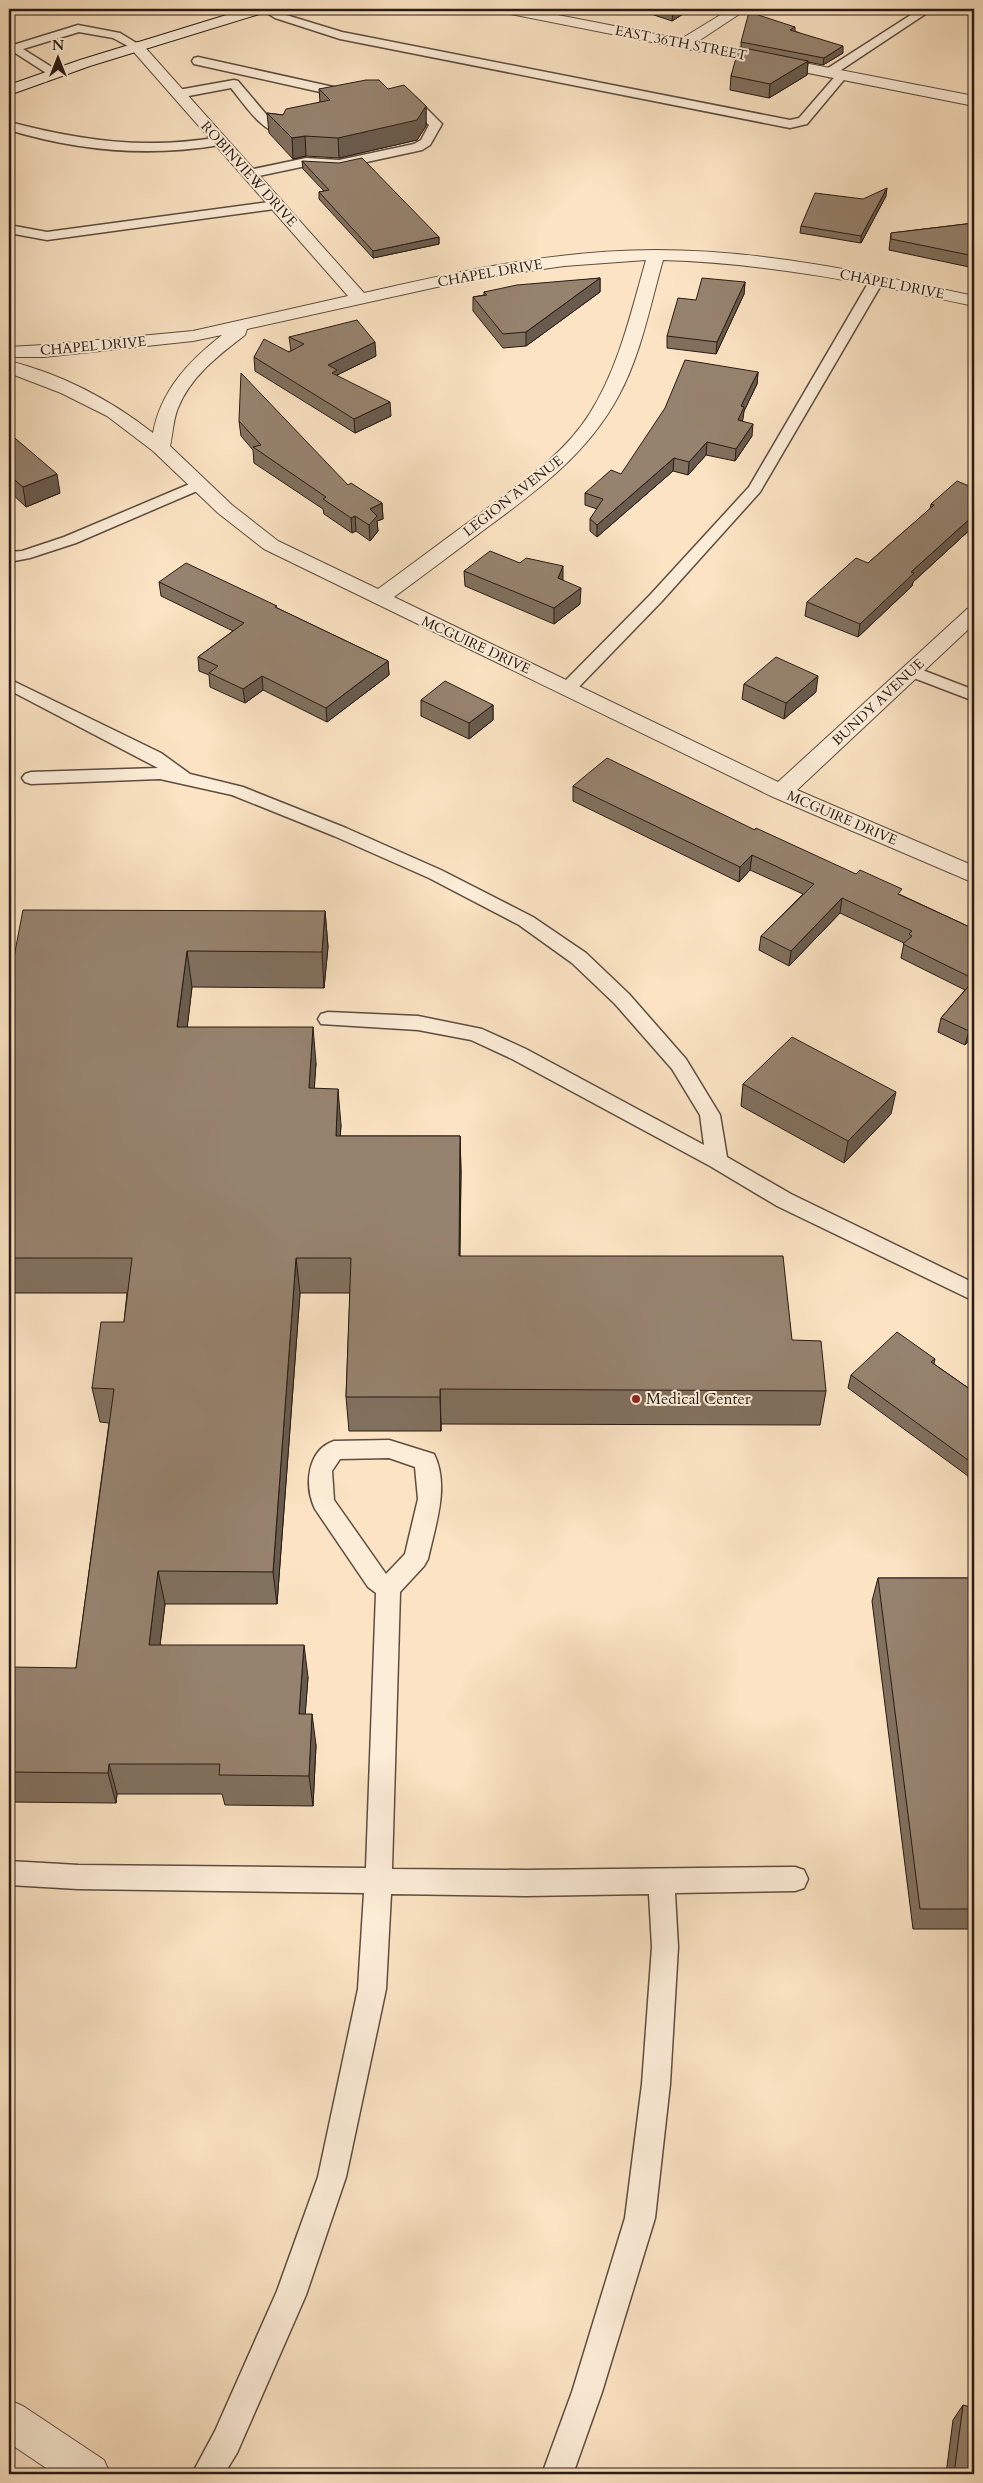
<svg xmlns="http://www.w3.org/2000/svg" width="983" height="2483" viewBox="0 0 983 2483" font-family="Cardo,serif">
  <style>
    .lines { fill: none; stroke-linecap: round; stroke-linejoin: round }
    .service-casing { stroke: #5d4d40; stroke-width: 3 }
    .minor-casing { stroke: #5d4d40; stroke-width: 2 }
    .secondary-casing { stroke: #281b14; stroke-width: 2 }
    .service { fill: #fcedd8; fill-rule: evenodd }
    .minor { fill: #fcedd8; fill-rule: evenodd }
    .secondary { fill: #fcedd8; fill-rule: evenodd }
    .wall { fill: #81715f; stroke: #281b14 }
    .shaded-wall { fill: #695c4e; stroke: #281b14 }
    .building { fill: #96836f; stroke: #281b14 }
    .poi-dot { fill: #8f2418; stroke: #fcedd8; stroke-width: 2 }
    .labels { text-anchor: middle; dominant-baseline: central; stroke-width: 4; stroke-linejoin: round; paint-order: stroke }
    .far-street-label { font-size: 14px; fill: #281b14; stroke: #fcedd8 }
    .poi-label { font-size: 16px; fill: #281b14; stroke: #fcedd8; text-anchor: start }
  </style>
  <rect width="100%" height="100%" fill="#fbe3c3"/>
  <filter id="stains"><feTurbulence type="fractalNoise" baseFrequency=".004" numOctaves="4"/><feColorMatrix values="0 0 0 0 .2 0 0 0 0 .09 0 0 0 0 .02 0 0 0 .5 -.17"/></filter>
  <radialGradient id="worn" r=".72"><stop offset=".6" stop-color="#630" stop-opacity="0"/><stop offset="1" stop-color="#630" stop-opacity=".3"/></radialGradient>
  <g class="lines">
    <defs>
      <g id="service">
        <polygon points="221,9 236,9 246,15 240,18"/>
        <polygon points="261,9 275,9 283,14 342,32 790,120 799,118 838,73 829,77 823,73 825,70 920,9 933,9 838,72 846,72 848,75 807,124 790,128 340,39 275,18"/>
        <polygon points="78,25 120,33 143,47 137,51 113,38 79,32 23,49 58,71 60,74 54,78 9,49 10,46"/>
        <polygon points="198,57 338,88 351,88 357,92 351,96 338,96 194,64 192,61 194,58"/>
        <path d="M 234,80 L 238,81 L 271,120 L 286,130 L 284,133 C 265,137 242,101 231,88 L 178,98 L 172,94 L 178,90 Z"/>
        <polygon points="404,95 416,98 442,124 430,145 422,150 339,168 306,166 249,178 243,174 244,171 306,158 339,160 414,144 421,140 429,125 408,104 400,102 398,99 400,96"/>
        <path d="M 9,122 C 83,141 144,150 220,137 L 226,141 L 220,145 C 149,157 78,151 9,130 Z"/>
        <polygon points="277,201 284,205 282,208 47,240 9,233 9,225 47,232"/>
        <polygon points="877,276 884,280 760,492 662,601 574,692 562,692 560,688 562,684 650,595 749,487 870,280"/>
        <polygon points="199,480 207,485 204,488 76,543 30,558 9,562 9,552 22,551 64,537"/>
        <polygon points="912,666 974,690 974,701 906,675 904,671 906,667"/>
        <polygon points="9,679 161,753 190,774 243,787 346,828 441,870 533,917 586,953 629,994 686,1059 720,1115 727,1157 791,1194 974,1283 974,1301 777,1206 710,1166 512,1059 471,1040 418,1030 321,1024 318,1019 321,1014 328,1012 418,1016 482,1029 526,1049 704,1145 700,1115 672,1069 615,1004 572,963 519,925 429,878 334,836 232,795 160,779 31,784 25,782 22,778 25,774 31,772 158,768 9,690"/>
        <path d="M 389,1440 L 434,1454 C 450,1486 435,1526 428,1559 L 424,1566 L 400,1592 L 392,1869 L 526,1870 L 795,1867 L 804,1870 L 808,1879 L 804,1888 L 795,1891 L 675,1893 L 678,1947 L 670,2084 L 655,2218 L 602,2392 L 573,2474 L 542,2474 L 572,2392 L 625,2218 L 642,2084 L 652,1947 L 649,1894 L 526,1896 L 391,1894 L 386,1989 L 346,2177 L 306,2295 L 237,2453 L 224,2474 L 192,2474 L 215,2431 L 277,2291 L 318,2177 L 358,1989 L 364,1893 L 78,1889 L 9,1885 L 9,1861 L 78,1865 L 366,1868 L 376,1593 L 368,1587 L 315,1509 C 304,1486 307,1450 334,1441 ZM 389,1458 L 415,1467 L 418,1499 L 405,1554 L 386,1574 L 334,1500 L 332,1471 L 340,1459 Z"/>
      </g>
      <g id="minor">
        <polygon points="499,9 527,9 681,39 730,9 747,9 697,42 974,96 974,106 506,13 501,12"/>
        <path d="M 137,42 L 142,44 L 364,293 C 460,271 557,250 656,250 C 764,250 870,273 974,296 L 974,306 C 871,284 769,263 663,260 C 650,306 641,355 618,397 C 587,454 537,491 485,529 C 455,552 425,574 394,597 L 778,782 L 967,609 L 974,607 L 974,624 L 797,790 L 974,866 L 974,883 L 773,797 L 264,549 L 218,513 L 153,451 L 107,416 L 61,393 L 9,373 L 9,361 C 61,374 111,400 153,433 C 161,390 189,361 222,335 L 193,341 L 44,357 L 9,357 L 9,347 L 44,345 L 193,331 L 348,296 L 132,50 L 129,47 ZM 646,260 C 631,312 619,367 590,413 C 562,458 514,488 473,519 C 441,542 410,566 378,589 L 278,541 L 232,505 L 170,446 C 173,433 173,420 178,408 C 191,376 219,355 245,335 L 247,329 L 473,279 L 564,266 Z"/>
        <polygon points="9,2400 23,2406 104,2460 110,2474 55,2474 9,2443"/>
      </g>
      <polygon id="secondary" points="246,9 268,9 266,12 90,66 9,95 9,85 80,60"/>
    </defs>
    <!-- service casing -->
    <use href="#service" class="service-casing"/>
    <!-- minor casing -->
    <use href="#minor" class="minor-casing"/>
    <!-- secondary casing -->
    <use href="#secondary" class="secondary-casing"/>
    <!-- service -->
    <use href="#service" class="service"/>
    <!-- minor -->
    <use href="#minor" class="minor"/>
    <!-- secondary -->
    <use href="#secondary" class="secondary"/>
  </g>
  <!-- wall -->
  <g class="wall">
    <polygon points="636,9 691,9 672,21"/>
    <polygon points="795,27 795,31 843,53 823,65 808,62 807,75 769,98 730,90 731,76 741,48 741,42"/>
    <polygon points="319,89 388,89 426,106 426,126 417,140 339,158 306,156 293,159 269,133 267,113 283,115 320,102"/>
    <polygon points="302,161 439,237 439,244 373,258 319,199 319,192 324,191 303,169"/>
    <polygon points="886,196 861,243 800,233 801,226"/>
    <polygon points="974,223 974,268 889,250 891,233"/>
    <polygon points="600,278 600,292 526,346 503,348 473,311 473,297 484,295 484,292"/>
    <polygon points="745,282 744,294 716,354 667,348 667,336 696,300"/>
    <polygon points="289,337 376,356 337,375 337,376 391,416 355,433 255,371 254,357 291,351"/>
    <polygon points="758,372 757,384 744,411 742,421 752,436 735,461 706,455 688,475 673,471 597,537 590,531 590,519 597,509 585,505 585,493 621,474"/>
    <polygon points="239,421 348,485 382,503 383,519 377,521 378,531 370,541 356,531 352,533 324,514 323,509 254,463 253,450 241,436"/>
    <polygon points="9,433 60,493 26,507 9,491"/>
    <polygon points="974,480 974,526 913,582 912,586 858,637 805,616 807,602 868,563 930,509 931,504 969,486"/>
    <polygon points="464,571 563,580 580,604 554,624 465,586"/>
    <polygon points="159,582 277,608 388,661 389,675 327,722 263,690 245,703 210,687 209,675 199,671 198,657 233,631 161,596"/>
    <polygon points="744,684 816,692 784,719 742,699"/>
    <polygon points="421,700 493,705 493,720 469,739 421,716"/>
    <polygon points="573,786 755,830 901,895 974,929 974,1035 965,1045 938,1032 941,1018 965,990 901,958 904,943 840,913 789,966 759,950 761,936 803,894 750,870 739,882 573,801"/>
    <polygon points="325,911 328,947 324,988 192,987 187,1027 316,1063 314,1088 341,1125 340,1136 460,1136 461,1172 460,1256 792,1340 826,1391 820,1425 441,1424 441,1431 349,1431 346,1397 350,1293 300,1293 277,1604 165,1604 160,1645 308,1677 305,1714 316,1745 313,1806 225,1805 222,1794 117,1794 116,1803 9,1802 9,1682 76,1668 109,1423 100,1422 92,1388 124,1322 127,1293 9,1293 9,983"/>
    <polygon points="743,1084 891,1114 844,1163 741,1106"/>
    <polygon points="935,1359 934,1364 974,1392 974,1525 968,1476 848,1388 851,1375"/>
    <polygon points="878,1578 974,1578 974,1929 913,1929 872,1601"/>
    <polygon points="963,2405 974,2474 946,2474 953,2420"/>
  </g>
  <!-- shaded-wall -->
  <g class="shaded-wall">
    <polygon points="678,9 691,9 672,21 673,12"/>
    <polygon points="843,46 843,53 823,65 824,58"/>
    <polygon points="808,61 807,75 769,98 770,84"/>
    <polygon points="426,106 426,126 417,140 339,158 338,138"/>
    <polygon points="305,136 306,156 293,159 292,138"/>
    <polygon points="887,188 886,196 861,243 861,236"/>
    <polygon points="439,237 439,244 373,258 373,251"/>
    <polygon points="600,278 600,292 526,346 526,332"/>
    <polygon points="745,282 744,294 716,354 717,342"/>
    <polygon points="375,342 376,356 337,375 338,384 328,365"/>
    <polygon points="758,372 757,384 744,411 743,419 737,432 738,420 741,406"/>
    <polygon points="390,402 391,416 355,433 354,419"/>
    <polygon points="753,424 752,436 735,461 736,449"/>
    <polygon points="707,442 706,455 688,475 689,462"/>
    <polygon points="674,458 673,471 597,537 597,525"/>
    <polygon points="57,474 60,493 26,507 23,487"/>
    <polygon points="382,503 383,519 377,521 378,531 370,541 369,525 370,509"/>
    <polygon points="974,515 974,526 913,582 912,586 858,637 860,624 911,572"/>
    <polygon points="355,516 356,531 352,533 351,518"/>
    <polygon points="563,566 563,582 558,578"/>
    <polygon points="581,588 580,604 554,624 554,608"/>
    <polygon points="388,661 389,675 327,722 326,708"/>
    <polygon points="262,676 263,690 245,703 243,689"/>
    <polygon points="818,676 816,692 784,719 786,703"/>
    <polygon points="493,705 493,720 469,739 469,723"/>
    <polygon points="752,855 750,870 739,882 740,867"/>
    <polygon points="842,898 840,913 789,966 791,951"/>
    <polygon points="325,911 328,947 324,988 322,952"/>
    <polygon points="187,951 192,987 183,1063 177,1027"/>
    <polygon points="974,1024 974,1035 965,1045 969,1031"/>
    <polygon points="313,1027 316,1063 312,1124 309,1088"/>
    <polygon points="338,1089 341,1125 338,1172 336,1136"/>
    <polygon points="896,1092 891,1114 844,1163 848,1141"/>
    <polygon points="460,1136 461,1172 459,1291 459,1256"/>
    <polygon points="296,1258 300,1293 277,1604 273,1572"/>
    <polygon points="440,1389 441,1424 441,1431 440,1397"/>
    <polygon points="158,1571 165,1604 156,1677 149,1645"/>
    <polygon points="304,1645 308,1677 303,1745 299,1714"/>
    <polygon points="312,1714 316,1745 313,1806 309,1776"/>
    <polygon points="109,1764 117,1794 116,1803 108,1773"/>
  </g>
  <!-- building -->
  <g class="building">
    <polygon points="663,9 678,9 673,12"/>
    <polygon points="749,12 795,27 790,30 843,46 824,58 741,42"/>
    <polygon points="739,47 808,61 770,84 731,76"/>
    <polygon points="366,80 379,80 388,89 404,85 426,106 417,120 338,138 305,136 292,138 267,113 283,115 286,109 330,100 319,89"/>
    <polygon points="362,158 439,237 373,251 319,192 329,190 302,161 339,163"/>
    <polygon points="887,188 861,236 801,226 815,193 863,199"/>
    <polygon points="974,223 974,256 891,239 891,233"/>
    <polygon points="600,278 526,332 503,334 473,297 487,295 484,292 517,285"/>
    <polygon points="702,278 745,282 717,342 667,336 678,298 696,300"/>
    <polygon points="357,320 375,342 328,365 337,370 332,373 390,402 354,419 254,357 264,339 289,352 304,344 289,337"/>
    <polygon points="685,360 758,372 741,406 744,407 738,420 753,424 736,449 707,442 689,462 674,458 597,525 590,519 603,499 585,493 611,470 621,474 665,408"/>
    <polygon points="241,373 348,485 351,483 382,503 370,509 377,516 369,525 355,516 351,518 323,499 326,497 253,447 261,445 239,421"/>
    <polygon points="9,433 57,474 23,487 9,475"/>
    <polygon points="974,480 974,515 911,572 914,573 860,624 807,602 856,558 868,563 934,505 931,504 957,481 969,486"/>
    <polygon points="490,551 520,563 526,558 563,566 558,578 581,588 554,608 464,571"/>
    <polygon points="186,563 277,606 275,607 388,661 326,708 262,676 243,689 209,673 218,666 198,657 244,623 159,582"/>
    <polygon points="776,657 818,676 786,703 744,684"/>
    <polygon points="445,681 493,705 469,723 421,700"/>
    <polygon points="607,758 755,830 756,828 856,874 860,870 902,889 898,894 974,929 974,979 903,944 912,936 909,934 912,931 842,898 791,951 761,936 814,884 752,855 740,867 573,786"/>
    <polygon points="23,910 325,911 322,952 187,951 177,1027 313,1027 309,1088 338,1089 336,1136 460,1136 459,1256 783,1256 792,1340 821,1341 826,1391 440,1389 440,1397 346,1397 351,1258 296,1258 273,1572 158,1571 149,1645 304,1645 299,1714 312,1714 309,1776 219,1775 220,1764 109,1764 108,1773 9,1772 9,1682 11,1667 76,1668 114,1389 92,1388 101,1322 124,1322 132,1258 9,1258 9,983"/>
    <polygon points="974,980 974,1024 969,1031 941,1018"/>
    <polygon points="792,1037 896,1092 848,1141 743,1084"/>
    <polygon points="897,1332 935,1359 931,1362 974,1392 974,1481 972,1463 851,1375"/>
    <polygon points="878,1578 974,1578 974,1909 920,1909"/>
    <polygon points="963,2405 974,2408 974,2474 954,2474"/>
  </g>
  <!-- markers -->
  <circle class="poi-dot" cx="636" cy="1399" r="5"/>
  <g class="labels">
    <!-- far-street labels -->
    <g class="far-street-label">
      <text transform="translate(681 43) rotate(11)">EAST 36TH STREET</text>
      <text transform="translate(249 174) rotate(48)">ROBINVIEW DRIVE</text>
      <text transform="translate(490 273) rotate(-10)">CHAPEL DRIVE</text>
      <text transform="translate(892 284) rotate(11)">CHAPEL DRIVE</text>
      <text transform="translate(93 346) rotate(-5)">CHAPEL DRIVE</text>
      <text transform="translate(513 496) rotate(-38)">LEGION AVENUE</text>
      <text transform="translate(476 645) rotate(25)">MCGUIRE DRIVE</text>
      <text transform="translate(878 702) rotate(-43)">BUNDY AVENUE</text>
      <text transform="translate(842 818) rotate(23)">MCGUIRE DRIVE</text>
    </g>
    <!-- poi labels -->
    <g class="poi-label">
      <text x="646" y="1399">Medical Center</text>
    </g>
  </g>
  <!-- margin -->
  <rect width="983" height="2483" fill="none" stroke="#fbe3c3" stroke-width="30"/>
  <rect x="10" y="10" width="963" height="2463" fill="none" stroke="#281b14" stroke-width="2.5"/>
  <rect x="15" y="15" width="953" height="2453" fill="none" stroke="#281b14"/>
  <!-- north arrow -->
  <g transform="translate(58 58)" stroke="#fcedd8" stroke-width="4" paint-order="stroke">
  <path d="M0-4L9 19L0 12L-9 19Z" fill="#281b14"/>
  <text y="-8" font-size="14" font-weight="bold" text-anchor="middle" fill="#281b14">N</text>
  </g>
  <rect width="100%" height="100%" filter="url(#stains)"/>
  <rect width="100%" height="100%" fill="url(#worn)"/>
</svg>
